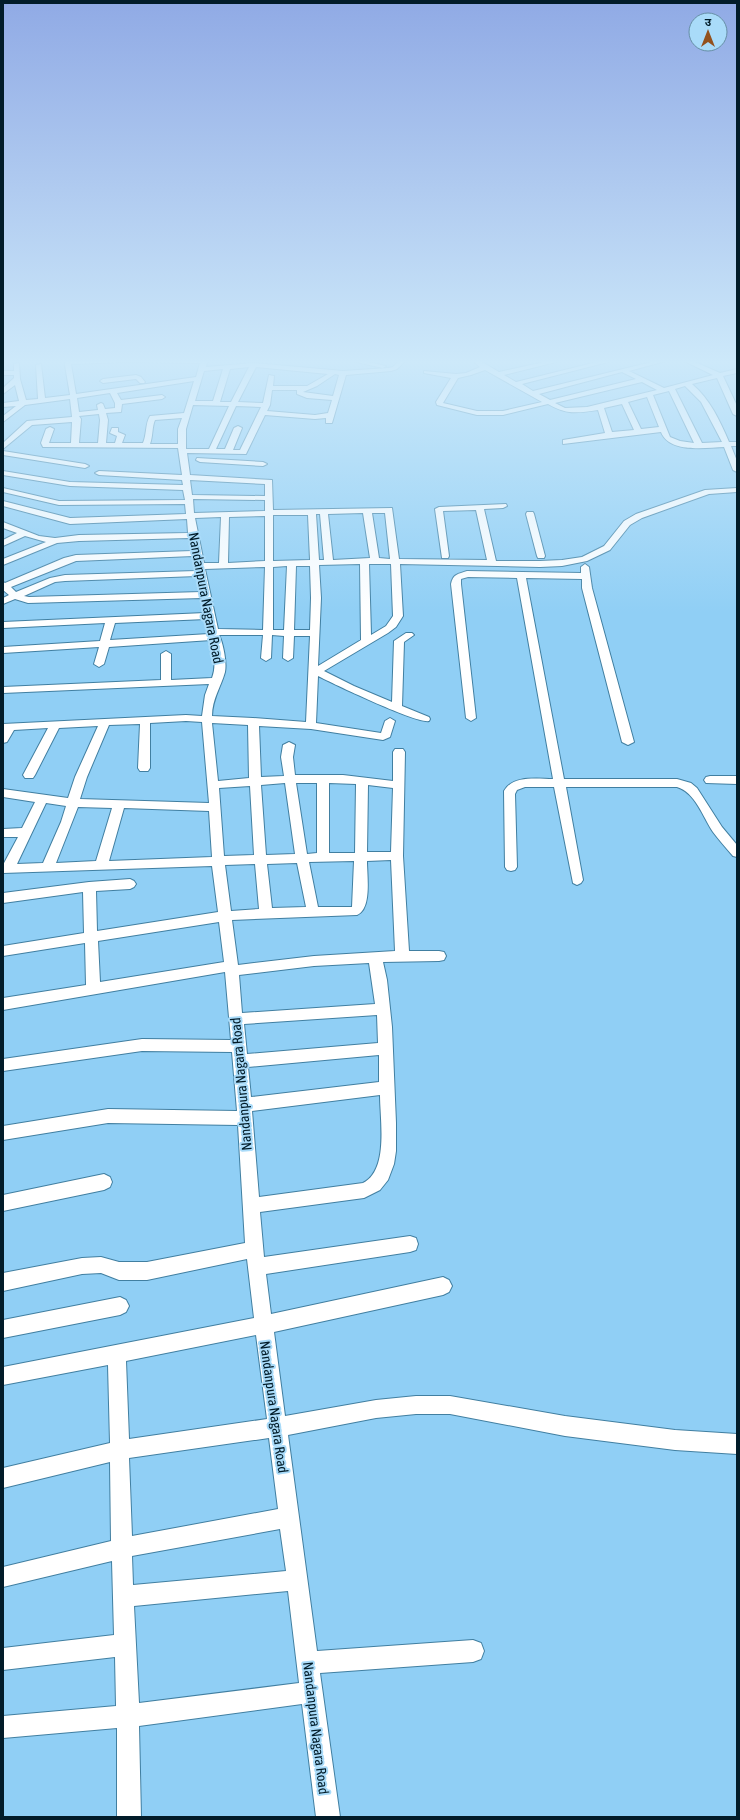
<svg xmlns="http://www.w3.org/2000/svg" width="740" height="1820" viewBox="0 0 740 1820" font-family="'Asap Condensed','Noto Sans Devanagari',sans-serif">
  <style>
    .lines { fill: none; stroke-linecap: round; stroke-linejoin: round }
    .minor-casing { stroke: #417fa1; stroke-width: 2 }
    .minor { fill: #fff; fill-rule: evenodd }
    .labels { text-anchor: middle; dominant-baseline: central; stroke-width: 4; stroke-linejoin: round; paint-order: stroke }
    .street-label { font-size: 14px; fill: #021c29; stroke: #a9dbf9 }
  </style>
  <rect width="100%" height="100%" fill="#90cff5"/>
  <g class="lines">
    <defs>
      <g id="minor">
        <polygon points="3,359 6,359 5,362 3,363"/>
        <path d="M 64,359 L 208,359 L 206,367 L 254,363 L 343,371 L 388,368 L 393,367 L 401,359 L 407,359 L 397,369 L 391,371 L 346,375 L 332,423 L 326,423 L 326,418 L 315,419 L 265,415 L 246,454 L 187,453 L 190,475 L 272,480 L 273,510 L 392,508 L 399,559 L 487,560 L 476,510 L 443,511 L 449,556 L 448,558 L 442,558 L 435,509 L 439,507 L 506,504 L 507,506 L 503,508 L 484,509 L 496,561 L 540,561 L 562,560 L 582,557 L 604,546 L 624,521 L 636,514 L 705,490 L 737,488 L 737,492 L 709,494 L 642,518 L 630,525 L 610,550 L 587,561 L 562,566 L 540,567 L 400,564 L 403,616 L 396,627 L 388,633 L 324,671 L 354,686 L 392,702 L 394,641 L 406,633 L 412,633 L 414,635 L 404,642 L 402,706 L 429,717 L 430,719 L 429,721 C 417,724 334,684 318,676 L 316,723 L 381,733 L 385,721 L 390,718 L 395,721 L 390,737 L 383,740 L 311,729 L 259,726 L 261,777 L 284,776 L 281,757 L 283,745 L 289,742 L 295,745 L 293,757 L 295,775 L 343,775 L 393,781 L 393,752 L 395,749 L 403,749 L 405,752 L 403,856 L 409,951 L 439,951 L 444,952 L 446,956 L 444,960 L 439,961 L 383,962 L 387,980 L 392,1027 L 396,1123 L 396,1151 L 394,1164 L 388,1180 L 380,1190 L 364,1198 L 260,1212 L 264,1257 L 410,1236 L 416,1238 L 418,1244 L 416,1250 L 410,1252 L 266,1274 L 271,1314 L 443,1277 L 449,1280 L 452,1286 L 449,1292 L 443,1295 L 274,1332 L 285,1416 L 376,1400 L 416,1396 L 450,1396 L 565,1416 L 675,1430 L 737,1434 L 737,1454 L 675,1450 L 565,1436 L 450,1414 L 416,1414 L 376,1418 L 288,1435 L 317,1651 L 473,1640 L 481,1643 L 484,1651 L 481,1659 L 473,1662 L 320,1673 L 340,1817 L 316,1817 L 302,1704 L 139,1726 L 141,1817 L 117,1817 L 117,1728 L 3,1738 L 3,1716 L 116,1706 L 115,1657 L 3,1670 L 3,1648 L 114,1635 L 112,1561 L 3,1587 L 3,1567 L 111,1541 L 110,1462 L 3,1488 L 3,1468 L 110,1443 L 108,1365 L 3,1385 L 3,1367 L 254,1318 L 247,1259 L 147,1280 L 119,1280 L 101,1273 L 82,1274 L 3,1291 L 3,1273 L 82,1258 L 101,1257 L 119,1262 L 147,1262 L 245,1243 L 238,1125 L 108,1123 L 3,1140 L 3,1126 L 108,1109 L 237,1111 L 232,1052 L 142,1051 L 3,1071 L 3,1059 L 142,1039 L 231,1040 L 225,972 L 3,1010 L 3,998 L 86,985 L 85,943 L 3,956 L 3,946 L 84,933 L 83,892 L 3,903 L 3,893 L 89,882 L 130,879 L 134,881 L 136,884 L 134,887 L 130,889 L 96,891 L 97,931 L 218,912 L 212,866 L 3,873 L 3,865 L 18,837 L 3,837 L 3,829 L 22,828 L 35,802 L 3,797 L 3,789 L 68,798 L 75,777 L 98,726 L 59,728 L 35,775 L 33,778 L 25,778 L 23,775 L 48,728 L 14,730 L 7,742 L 3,743 L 3,724 L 186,715 L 202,716 L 205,695 L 209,684 L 3,693 L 3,687 L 161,680 L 161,654 L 166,651 L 171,654 L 171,680 L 212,678 C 217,665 213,653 211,640 L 109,647 L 104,664 L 99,667 L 94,664 L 99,647 L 3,653 L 3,647 L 100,641 L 105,623 L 3,628 L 3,622 L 205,613 L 202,598 L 28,603 L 15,599 L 3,604 L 3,598 L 9,595 L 3,590 L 3,582 L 5,583 L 64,558 L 76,555 L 192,551 L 189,538 L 79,541 L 57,543 L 3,565 L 3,559 L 46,542 L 25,536 L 3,546 L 3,540 L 17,533 L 3,528 L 3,522 L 39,536 L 55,538 L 79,535 L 188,533 L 187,519 L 70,524 L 3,506 L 3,501 L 70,518 L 186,514 L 185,504 L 59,505 L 3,492 L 3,488 L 59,501 L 185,500 L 183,490 L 70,486 L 3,475 L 3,471 L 70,482 L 183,485 L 182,480 L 99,475 L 95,473 L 99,471 L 182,475 L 178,448 L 43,447 L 41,443 L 46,429 L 50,427 L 54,429 L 49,443 L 71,443 L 72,422 L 32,425 L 3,449 L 3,443 L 27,421 L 72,417 L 70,399 L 25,405 L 3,422 L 3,416 L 16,406 L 3,407 L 3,403 L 19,401 L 15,385 L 3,394 L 3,388 L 14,378 L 14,375 L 3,375 L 3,371 L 14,371 L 14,364 L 19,363 L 20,379 L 26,400 L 38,399 L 36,365 L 41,364 L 45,398 L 70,395 ZM 125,362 L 200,363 L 196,377 L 76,394 L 71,364 ZM 249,367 L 231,402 L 220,402 L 230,369 ZM 256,367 L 328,374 L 307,386 L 273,386 L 274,376 L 269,375 L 263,403 L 238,402 ZM 223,369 L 213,401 L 195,401 L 204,371 ZM 335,374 L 339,375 L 333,396 L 303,392 L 317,386 ZM 194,381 L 184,413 L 150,416 C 145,424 147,434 143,443 L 122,443 L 125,435 L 118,432 L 118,428 L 112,428 L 110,433 L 117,436 L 115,443 L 106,443 L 108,420 L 106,413 L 121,412 L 122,404 L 162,399 L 165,397 L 162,395 L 121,400 L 117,393 ZM 272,390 L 297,390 L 297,394 L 307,398 L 332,400 L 328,413 L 315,415 L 267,411 L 270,405 ZM 110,393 L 115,403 L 115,408 L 105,409 L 103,404 L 101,403 L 97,405 L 98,410 L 79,412 L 77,398 ZM 193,405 L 229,406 L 209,449 L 186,449 L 186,429 ZM 236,406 L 261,407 L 240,450 L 233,450 L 242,428 L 238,426 L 234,428 L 225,449 L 216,449 ZM 99,414 L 100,420 L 98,443 L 79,443 L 81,419 L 79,416 ZM 182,418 L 178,429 L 178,444 L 150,444 C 153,436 152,426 155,420 ZM 190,480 L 265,484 L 265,496 L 192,495 ZM 193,499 L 265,500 L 265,511 L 194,513 ZM 363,513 L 370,558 L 333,560 L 328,514 ZM 372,513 L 385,513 L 390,559 L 379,558 ZM 316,514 L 320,514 L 324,560 L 319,560 ZM 273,515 L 308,515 L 310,560 L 273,561 ZM 265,516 L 265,561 L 228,563 L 229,517 ZM 221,517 L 219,563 L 204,563 L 195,518 ZM 193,556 L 196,571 L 65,575 L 50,578 L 16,592 L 11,587 L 76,561 ZM 360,564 L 361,640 L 318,666 L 321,598 L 319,565 ZM 369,564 L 391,564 L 393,616 L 386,626 L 371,635 ZM 287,566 L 284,630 L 273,630 L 273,567 ZM 296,566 L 310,566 L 311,598 L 310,630 L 294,630 ZM 265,567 L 263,630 L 218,629 L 205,569 ZM 197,576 L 201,592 L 29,597 L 24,596 L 55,582 L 65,581 ZM 206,619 L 209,634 L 110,640 L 115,623 ZM 219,635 L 263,635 L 261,658 L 266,661 L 271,658 L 272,635 L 284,636 L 283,658 L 288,661 L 293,658 L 294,636 L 310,636 L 306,722 L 253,718 L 212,716 C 212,699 221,687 225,672 C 227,662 223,643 219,635 ZM 186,721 L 202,722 L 209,803 L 80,799 L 87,777 L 109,725 L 140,724 L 138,768 L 140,771 L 148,771 L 150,768 L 150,723 ZM 212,723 L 248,725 L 249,778 L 218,781 ZM 285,783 L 295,854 L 266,855 L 261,785 ZM 296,783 L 317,783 L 317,853 L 307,854 ZM 329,783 L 356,784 L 355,853 L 329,853 ZM 368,785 L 393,788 L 391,852 L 367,852 ZM 250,786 L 254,855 L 224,856 L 219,788 ZM 46,803 L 66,806 L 61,822 L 43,863 L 17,864 ZM 78,807 L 112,808 L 96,861 L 56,863 ZM 124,808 L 209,811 L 212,857 L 109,861 ZM 391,860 L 395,951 L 314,956 L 238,965 L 232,920 L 357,915 C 372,909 367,876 367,861 ZM 354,861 L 352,907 L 318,907 L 309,862 ZM 297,863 L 306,907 L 272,908 L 267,864 ZM 255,864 L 259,909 L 231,911 L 225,865 ZM 219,922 L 224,962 L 100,982 L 98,941 ZM 369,963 L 375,1004 L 242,1013 L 239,975 L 314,966 ZM 377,1015 L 378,1043 L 247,1054 L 244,1024 ZM 379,1055 L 379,1082 L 251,1097 L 248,1067 ZM 380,1095 C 380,1120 389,1170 363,1183 L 259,1197 L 252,1111 ZM 256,1335 L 267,1419 L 129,1439 L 126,1361 ZM 269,1438 L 278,1509 L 132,1536 L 129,1458 ZM 280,1529 L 286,1571 L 133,1585 L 132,1556 ZM 288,1591 L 299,1683 L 139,1703 L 134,1606 Z"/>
        <polygon points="343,359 354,359 386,366 383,368"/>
        <path d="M 470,359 L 477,359 L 499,372 L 558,359 L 568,359 L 504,375 L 516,382 L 605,360 L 608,362 L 522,384 L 533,391 L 664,359 L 673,359 L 629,371 L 664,388 L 713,375 L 682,360 L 681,359 L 688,359 L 720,373 L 737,369 L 737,373 L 723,376 L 737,406 L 737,416 L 733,414 L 717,378 L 692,384 C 710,399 720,421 729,442 L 737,442 L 737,446 L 731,446 L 737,461 L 737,472 L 733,470 L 724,447 C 704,448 669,453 661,432 L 563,444 L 563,440 L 605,433 L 598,410 C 577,413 567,415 548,404 L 503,415 L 477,415 L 437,405 L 436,402 L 451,378 L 424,373 L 424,371 L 456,374 L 466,373 L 480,367 ZM 485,370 L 542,402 L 503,411 L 477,411 L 443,403 L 458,378 L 471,375 ZM 622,372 L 636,379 L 550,400 L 539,394 ZM 642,382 L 657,390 L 587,407 L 565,408 L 555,403 ZM 685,386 L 701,402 L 722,442 L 702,443 L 675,389 ZM 669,391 L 694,443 L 680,441 L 670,437 L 653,395 ZM 647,397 L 659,427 L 641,429 L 628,402 ZM 622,404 L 634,430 L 612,432 L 604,408 Z"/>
        <polygon points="136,375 141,377 145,382 144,383 140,383 136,379 103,383 100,381 103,379"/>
        <polygon points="3,451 85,464 89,466 85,468 3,455"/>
        <polygon points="197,458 263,462 267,464 263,466 200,462 196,460"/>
        <polygon points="527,512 533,512 534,514 545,556 544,558 538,558 537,556 526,514"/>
        <path d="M 585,564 L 589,567 L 592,588 L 634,742 L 628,745 L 622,742 L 582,588 L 582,579 L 526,578 L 564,779 L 677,779 L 691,783 L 697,788 L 722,827 L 737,845 L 737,857 L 733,856 C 726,848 719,840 713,832 C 703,817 695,792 677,787 L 566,787 L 583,880 L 581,883 L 577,885 L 573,883 L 554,787 L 525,787 L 517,790 L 515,794 L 517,867 L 515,870 L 511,871 L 507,870 L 505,867 L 504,791 C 513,775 537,779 553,779 L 517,578 L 468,577 L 461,579 L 461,584 L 476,718 L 471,721 L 466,718 L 451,584 C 453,574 458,574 467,571 L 581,573 L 581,567 Z"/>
        <polygon points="710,776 737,776 737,784 706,783 704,780 706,777"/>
        <polygon points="104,1174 110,1177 112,1182 110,1187 104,1190 3,1211 3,1195"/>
        <polygon points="120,1297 126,1300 129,1306 126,1312 120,1315 3,1338 3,1320"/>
      </g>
    </defs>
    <!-- minor casing -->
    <use href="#minor" class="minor-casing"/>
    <!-- minor -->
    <use href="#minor" class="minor"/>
  </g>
  <!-- sky -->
  <linearGradient id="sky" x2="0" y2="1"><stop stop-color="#90aae5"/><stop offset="0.59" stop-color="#cde9fa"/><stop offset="1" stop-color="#cde9fa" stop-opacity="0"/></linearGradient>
  <rect width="740" height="613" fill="url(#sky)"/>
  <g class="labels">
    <!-- street labels -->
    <g class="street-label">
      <text transform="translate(206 598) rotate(79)">Nandanpura Nagara Road</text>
      <text transform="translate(241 1084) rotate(-95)">Nandanpura Nagara Road</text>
      <text transform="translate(274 1407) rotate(82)">Nandanpura Nagara Road</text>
      <text transform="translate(316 1728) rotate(83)">Nandanpura Nagara Road</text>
    </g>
  </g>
  <!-- border -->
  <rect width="740" height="1820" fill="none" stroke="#021c29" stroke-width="8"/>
  <!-- north arrow -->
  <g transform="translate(708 32)"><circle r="19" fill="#a9dbf9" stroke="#668fa6"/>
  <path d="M0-3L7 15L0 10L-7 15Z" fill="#93511d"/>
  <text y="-6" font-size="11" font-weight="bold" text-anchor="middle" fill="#021c29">उ</text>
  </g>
</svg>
